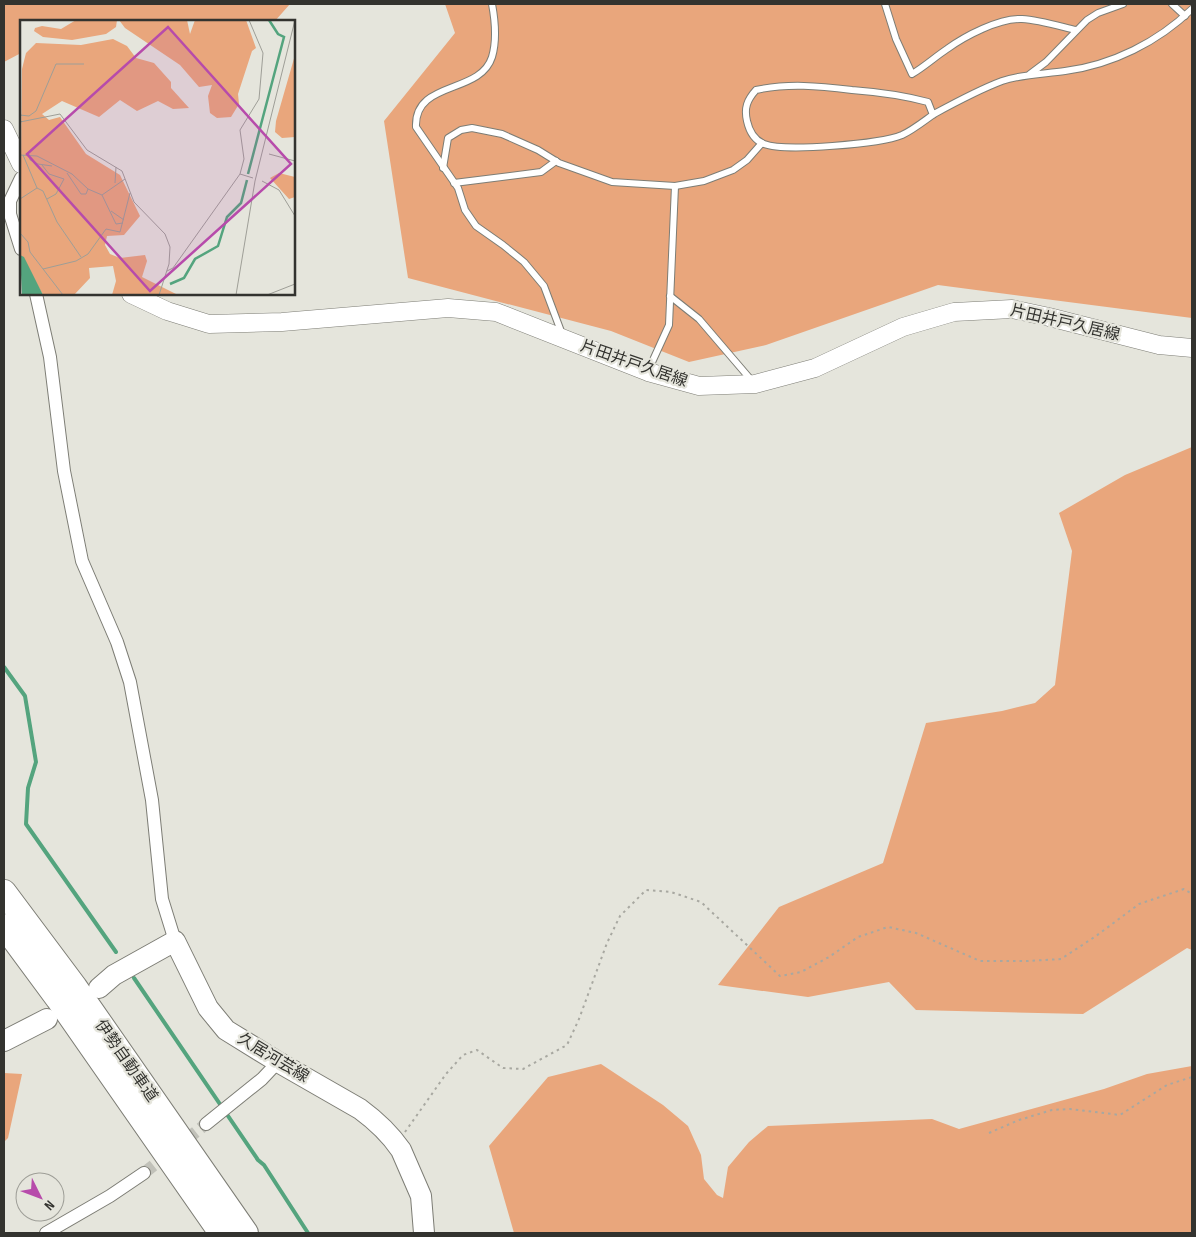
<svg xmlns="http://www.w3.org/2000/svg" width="1196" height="1237" viewBox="0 0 1196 1237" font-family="'Sofia Sans Condensed','Noto Sans JP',sans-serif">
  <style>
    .green { fill: #e9a67c }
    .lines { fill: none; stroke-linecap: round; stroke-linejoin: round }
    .stream { stroke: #54a47e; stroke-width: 4 }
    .street-tunnel { stroke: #c1c1b9; stroke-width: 12; stroke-dasharray: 12 6; stroke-linecap: butt }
    .lane-casing { stroke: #7d7d75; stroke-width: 8 }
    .street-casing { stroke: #7d7d75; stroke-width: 14 }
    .secondary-casing { stroke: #7d7d75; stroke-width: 19 }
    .primary-casing { stroke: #7d7d75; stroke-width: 22 }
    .highway-casing { stroke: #7d7d75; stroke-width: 26 }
    .path { stroke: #a8a8a1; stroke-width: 2; stroke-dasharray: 2.5 4; stroke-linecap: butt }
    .lane { stroke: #fff; stroke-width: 6 }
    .street { stroke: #fff; stroke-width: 12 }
    .secondary { stroke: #fff; stroke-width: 18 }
    .primary { stroke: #fff; stroke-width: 20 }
    .highway { stroke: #fff; stroke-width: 24 }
    .labels { text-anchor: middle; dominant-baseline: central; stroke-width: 4.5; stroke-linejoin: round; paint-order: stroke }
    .street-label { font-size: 16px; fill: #33332f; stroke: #e5e5dc }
    .inset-river { fill: none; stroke: #54a47e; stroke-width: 2.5 }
    .inset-road { fill: none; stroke: #9e9e97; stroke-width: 1 }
    .view { fill: #b74bab; fill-opacity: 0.15; stroke: #b74bab; stroke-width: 2.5 }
    .inset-edge { fill: none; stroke: #33332f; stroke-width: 2.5 }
  </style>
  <rect width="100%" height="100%" fill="#e5e5dc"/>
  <!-- green -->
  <g class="green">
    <polygon points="4,4 290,4 275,21 21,21 21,53 4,62"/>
    <polygon points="445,4 1192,4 1192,318 938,285 766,345 689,362 611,331 408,278 384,121 455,33"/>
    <polygon points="1192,447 1192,950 1187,948 1083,1014 916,1010 889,982 808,997 718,985 779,907 883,863 926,723 1002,711 1035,703 1055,685 1072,551 1059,513 1125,475"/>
    <polygon points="601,1064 663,1105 688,1126 701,1155 704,1179 717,1195 723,1198 728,1167 749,1142 768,1126 932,1119 959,1129 1104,1089 1147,1074 1192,1066 1192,1233 514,1233 489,1146 548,1077"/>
    <polygon points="4,1073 22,1074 8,1138 4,1142"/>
  </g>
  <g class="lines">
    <!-- stream -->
    <g class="stream">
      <polyline points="4,667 25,696 36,762 28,788 26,824 116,952"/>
      <polyline points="134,978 258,1160 264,1165 308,1233"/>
    </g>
    <!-- street-tunnel -->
    <polyline class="street-tunnel" points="144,1173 206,1124"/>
    <defs>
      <g id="lane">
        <path d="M 492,4 C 495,20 497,40 492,57 C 480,95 414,80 416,127 L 458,188 L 465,210 L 476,226 L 503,245 L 524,262 L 544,286 L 562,334"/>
        <path d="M 885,4 L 896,39 L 912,74 C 924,67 935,57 947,49 C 965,36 999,18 1022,19 C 1039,20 1059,26 1076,30"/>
        <polyline points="1172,4 1185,16"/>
        <polyline points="1030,74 1046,62 1087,20 1098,13 1123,4"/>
        <path d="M 933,115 L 928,102 C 902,95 878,92 852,90 C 819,86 788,83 756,90 C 747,100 744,108 747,121 C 749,130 754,140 764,144 C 785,152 880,144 902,135 C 913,130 924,121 934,114 C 956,102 978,90 1002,81 C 1023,74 1044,74 1065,71 C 1112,65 1158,42 1192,9"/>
        <polyline points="443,168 448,138 461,130 472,128 502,134 538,150 559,163 612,182 675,186 704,181 733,170 747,160 762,143"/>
        <polyline points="454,183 541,172 556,161"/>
        <polyline points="670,296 699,319 752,381"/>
        <polyline points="648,371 669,325 675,186"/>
      </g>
      <g id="street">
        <polyline points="21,178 10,201 10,214 21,249"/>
        <polyline points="36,294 50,357 64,471 82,561 117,642 130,682 152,800 162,899 175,941"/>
        <polyline points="206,1124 262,1079 278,1062"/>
        <polyline points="46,1233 110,1196 144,1173"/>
      </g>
      <g id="secondary">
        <polyline points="4,129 21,164"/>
        <polyline points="131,294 167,311 209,324 282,322 448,308 496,312 648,372 699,386 755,384 815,368 903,327 954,312 1012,309 1049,317 1159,345 1192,348"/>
      </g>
      <g id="primary">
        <path d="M 99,988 L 114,975 L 175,941 L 208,1008 L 226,1030 L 278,1062 L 360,1109 C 375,1120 390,1134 401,1150 L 421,1196 L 424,1233"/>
        <polyline points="4,1041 47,1019"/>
      </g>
      <g id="highway">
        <polyline points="4,892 75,987 246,1233"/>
        <polyline points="4,926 58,999 221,1233"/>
      </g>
    </defs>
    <!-- lane casing -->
    <use href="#lane" class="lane-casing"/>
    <!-- street casing -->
    <use href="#street" class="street-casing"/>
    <!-- secondary casing -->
    <use href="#secondary" class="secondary-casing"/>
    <!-- primary casing -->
    <use href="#primary" class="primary-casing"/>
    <!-- highway casing -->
    <use href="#highway" class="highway-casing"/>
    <!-- path -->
    <g class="path">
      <polyline points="405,1132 446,1074 463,1055 477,1050 503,1068 523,1069 567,1045 579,1019 607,943 620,916 646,890 671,892 701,902 780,976 801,972 829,957 858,937 888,927 916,933 980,961 1028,961 1061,959 1096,936 1139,904 1184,889 1192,894"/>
      <polyline points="989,1133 1019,1120 1052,1110 1070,1109 1120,1115 1167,1085 1192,1077"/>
    </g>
    <!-- lane -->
    <use href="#lane" class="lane"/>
    <!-- street -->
    <use href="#street" class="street"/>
    <!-- secondary -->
    <use href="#secondary" class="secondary"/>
    <!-- primary -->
    <use href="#primary" class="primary"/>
    <!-- highway -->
    <use href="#highway" class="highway"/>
  </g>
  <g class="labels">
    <!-- street labels -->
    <g class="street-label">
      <text transform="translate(1065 323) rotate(13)">片田井戸久居線</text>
      <text transform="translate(634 364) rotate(19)">片田井戸久居線</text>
      <text transform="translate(273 1058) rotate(31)">久居河芸線</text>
      <text transform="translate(126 1061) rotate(55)">伊勢自動車道</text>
    </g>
  </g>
  <!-- overview -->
  <g transform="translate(20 20)">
    <rect width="275" height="275" fill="#e5e5dc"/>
    <path d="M 56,0 L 97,0 L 96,7 L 86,14 L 52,20 L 23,17 L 14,11 L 15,8 L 22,6 L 41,9 ZM 99,0 L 167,0 L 170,14 L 175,0 L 226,0 L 236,28 L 232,31 L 218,74 L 219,84 L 211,97 L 197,98 L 190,93 L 188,76 L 192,65 L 179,67 L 160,45 L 105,8 ZM 93,19 L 107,26 L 116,38 L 134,43 L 151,62 L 151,68 L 169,88 L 153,89 L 138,81 L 117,91 L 100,80 L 79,97 L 42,81 L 22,94 L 29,100 L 40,97 L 66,134 L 100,155 L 120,196 L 104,215 L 87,216 L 85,225 L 90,234 L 100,238 L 125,235 L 127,241 L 122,257 L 158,275 L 92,275 L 96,261 L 93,246 L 69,248 L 70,258 L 54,275 L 23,275 L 0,235 L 2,49 L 6,33 L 16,23 L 61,25 ZM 275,35 L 275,117 L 262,118 L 255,112 L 256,101 ZM 259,153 L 275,157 L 275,177 L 269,179 L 250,158 Z" fill="#e9a67c"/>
    <path d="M 0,235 L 4,237 L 23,275 L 2,275 Z" fill="#54a47e"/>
    <path class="inset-river" d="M 228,154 L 264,17 L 258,14 L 249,0M 150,264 L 164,258 L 175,239 L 198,226 L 207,197 L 221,183 L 227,160"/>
    <path class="inset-road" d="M 229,0 L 243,33 L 239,79 L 220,110 L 224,139 L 220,154 L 233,158M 0,95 L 9,96 L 16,91 L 36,44 L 64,44M 0,102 L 40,94 L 67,130 L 102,151 L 114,182 L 145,214 L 150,227 L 149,244 L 139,275M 9,134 L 10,140 L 18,144 L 32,146M 249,134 L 275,141M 0,135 L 17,136 L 52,154 L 68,169 L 82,175 L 96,204 L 103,203M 3,135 L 17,168 L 23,171 L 37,202 L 61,237M 22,145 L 29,154 L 44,159 L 36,174 L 27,179M 47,153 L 61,174 L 66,174 L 68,169M 242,161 L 259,170 L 275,196M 95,163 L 96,147M 82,175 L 105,159M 0,179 L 17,168M 91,191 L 104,200M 0,213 L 8,222 L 10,232 L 43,275M 23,249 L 56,241 L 68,234 L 86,209 L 100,212 L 110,173M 147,251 L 153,248 L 220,154M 216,275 L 235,161 L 275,0M 247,275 L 275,264"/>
    <path class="view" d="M 148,7 L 271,144 L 130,271 L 7,134 Z"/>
    <rect width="275" height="275" class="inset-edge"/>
  </g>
  <!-- border -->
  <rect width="1196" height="1237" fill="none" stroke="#33332f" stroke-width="10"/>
  <!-- north arrow -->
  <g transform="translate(40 1197) rotate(132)"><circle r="24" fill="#e5e5dc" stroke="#9e9e97"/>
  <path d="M0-4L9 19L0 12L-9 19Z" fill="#b74bab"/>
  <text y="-8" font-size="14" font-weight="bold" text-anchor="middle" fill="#33332f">N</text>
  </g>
</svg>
